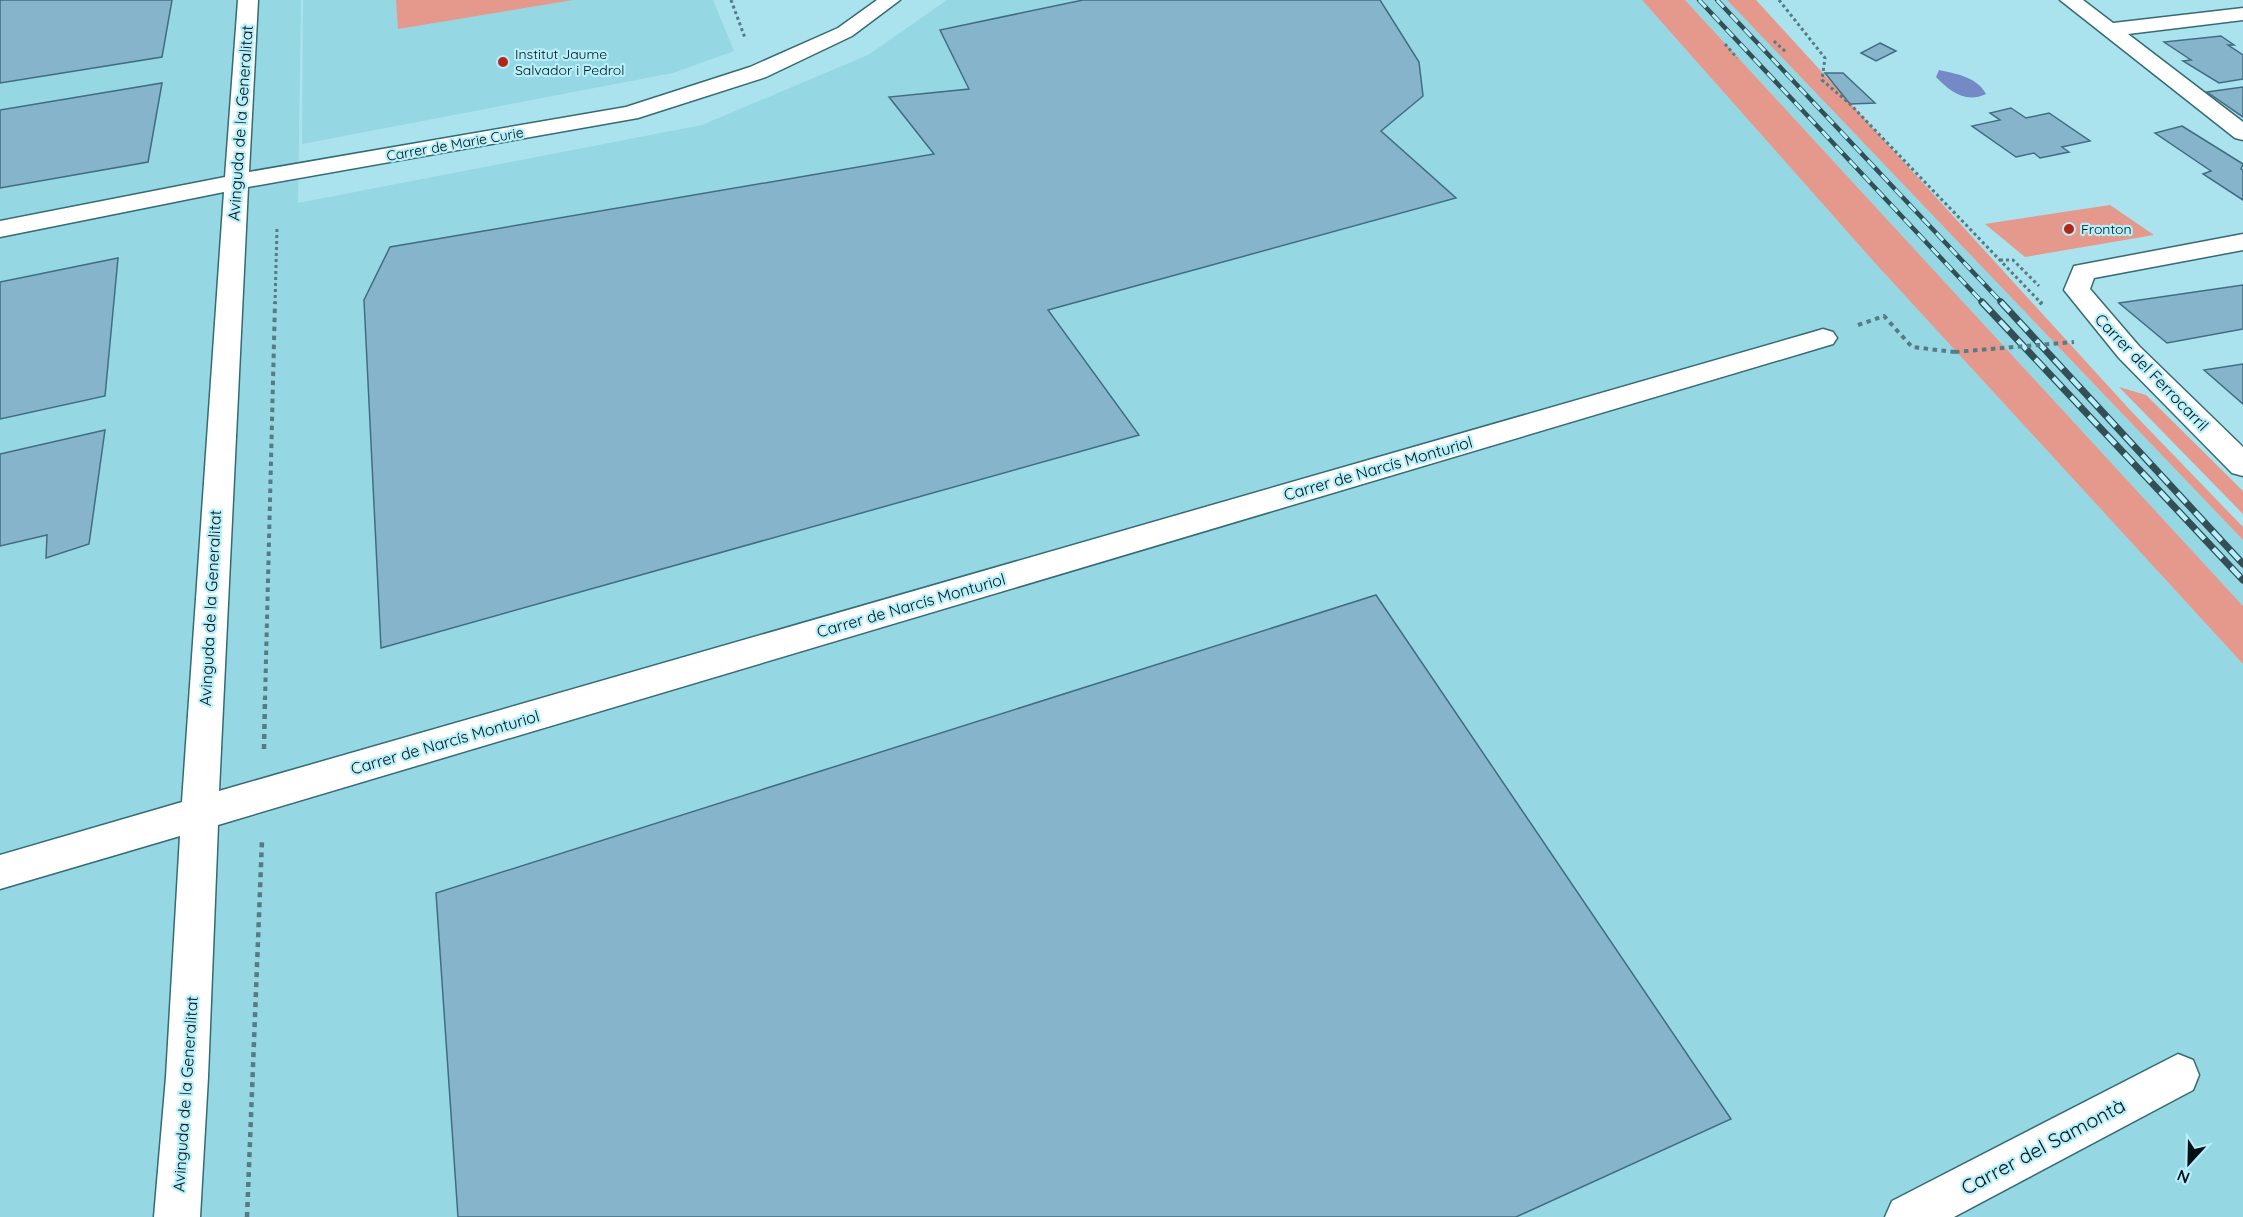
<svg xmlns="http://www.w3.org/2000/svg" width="2243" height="1217" viewBox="0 0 2243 1217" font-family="Quicksand,sans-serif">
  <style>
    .built { fill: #95d7e3 }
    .green { fill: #e4998c }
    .water { fill: #7589c7 }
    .building { fill: #86b5cb; stroke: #416d82; stroke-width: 1.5 }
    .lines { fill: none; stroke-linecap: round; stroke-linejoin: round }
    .minor-casing { stroke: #346b74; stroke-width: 3 }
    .path-far2 { stroke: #567b82; stroke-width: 3; stroke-dasharray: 3 3; stroke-linecap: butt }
    .path-far1 { stroke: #567b82; stroke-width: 4; stroke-dasharray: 4.5 4.5; stroke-linecap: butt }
    .path { stroke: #567b82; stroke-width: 4.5; stroke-dasharray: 5 5; stroke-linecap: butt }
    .minor { fill: #fff; fill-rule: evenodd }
    .rail-far1-casing { stroke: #334f55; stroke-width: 4.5 }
    .rail-casing { stroke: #334f55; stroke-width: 7 }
    .rail-far1 { stroke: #b7f0fa; stroke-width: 3; stroke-dasharray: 10; stroke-linecap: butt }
    .rail { stroke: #b7f0fa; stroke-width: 4.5; stroke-dasharray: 13; stroke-linecap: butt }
    .path-bridge { stroke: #567b82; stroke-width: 4; stroke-dasharray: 4.5 4.5; stroke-linecap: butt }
    .poi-dot { fill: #b32519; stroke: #b7f0fa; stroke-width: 2 }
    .labels { text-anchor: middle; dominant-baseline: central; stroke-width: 4.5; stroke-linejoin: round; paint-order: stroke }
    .far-poi-label { font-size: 14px; fill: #001014; stroke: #b7f0fa; text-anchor: start }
    .far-street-label { font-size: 14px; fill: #001014; stroke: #b7f0fa }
    .street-label { font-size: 16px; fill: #001014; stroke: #b7f0fa }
    .near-street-label { font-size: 20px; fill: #001014; stroke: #b7f0fa }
  </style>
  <rect width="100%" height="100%" fill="#aae3ed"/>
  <!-- built -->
  <g class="built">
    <polygon points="0,0 301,0 298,203 702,125 868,55 947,0 1642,0 1875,263 2243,664 2243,1217 0,1217"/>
    <polygon points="303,0 713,0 734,51 673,73 302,144"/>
    <polygon points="1685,0 1727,0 2243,540 2243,606"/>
  </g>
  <!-- green -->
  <g class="green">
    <polygon points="396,0 573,0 398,29"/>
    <polygon points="1642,0 1685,0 2243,606 2243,664 1875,263"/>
    <polygon points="1727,0 1756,0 2131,411 2243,527 2243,540"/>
    <polygon points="2110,205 2154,235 2025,257 1985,224"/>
    <polygon points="2119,387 2146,395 2243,491 2243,514"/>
  </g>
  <!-- water -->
  <path class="water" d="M 1939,70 C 1957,74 1977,77 1986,94 C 1965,104 1950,91 1936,77 Z"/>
  <!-- building -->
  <g class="building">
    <polygon points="0,0 172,0 162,57 0,83"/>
    <polygon points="1083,0 1380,0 1419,62 1423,96 1381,131 1456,198 1048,310 1139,435 381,648 364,300 390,247 934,154 889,97 969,89 940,30"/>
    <polygon points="2221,36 2234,45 2228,45 2243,55 2243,79 2219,83 2183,61 2191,60 2164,42"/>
    <polygon points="1880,43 1896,51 1876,61 1861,53"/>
    <polygon points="1825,73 1843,73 1875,103 1850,104"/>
    <polygon points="162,83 148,162 0,188 0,110"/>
    <polygon points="2243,87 2243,117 2207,92"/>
    <polygon points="2011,108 2026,118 2049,113 2090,141 2062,147 2069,152 2040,158 2034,153 2016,157 1972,126 2000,120 1990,113"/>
    <polygon points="2182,126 2243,164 2241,169 2243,170 2243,200 2203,174 2211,171 2155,133"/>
    <polygon points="118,258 105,396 0,419 0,282"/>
    <polygon points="2243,285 2243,329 2167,343 2119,303"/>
    <polygon points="2243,364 2243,404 2204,370"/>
    <polygon points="105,430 89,544 46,558 47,535 0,546 0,454"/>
    <polygon points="1376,595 1731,1119 1516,1217 458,1217 436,893"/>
  </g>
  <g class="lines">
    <defs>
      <g id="minor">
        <polygon points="238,0 258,0 249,172 626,107 750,67 838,28 877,0 900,0 852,36 766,77 638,118 248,187 219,791 1813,332 1823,329 1833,332 1837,338 1833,344 218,825 208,1077 200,1217 154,1217 166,1077 180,836 0,889 0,855 182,802 224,192 0,237 0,221 225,177"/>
        <polygon points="2060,0 2083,0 2113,23 2243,8 2243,20 2128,34 2243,122 2243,140 2235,138"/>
        <polygon points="2243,234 2243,250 2094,278 2090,289 2139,346 2243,447 2243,476 2232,473 2119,358 2064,290 2074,266"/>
        <polygon points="2178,1054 2193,1060 2199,1075 2193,1090 1954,1217 1885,1217 1892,1201"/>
      </g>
    </defs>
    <!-- minor casing -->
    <use href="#minor" class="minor-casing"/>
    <!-- path-far2 -->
    <g class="path-far2">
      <polyline points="731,0 745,38"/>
      <polyline points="1779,0 1825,58 1822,80 1850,104 2042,304"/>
      <polyline points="1774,41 1787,53"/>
      <polyline points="1725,44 1737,58"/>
      <polyline points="2000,260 2013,260 2039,286"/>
      <polyline points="275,304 277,228"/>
    </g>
    <!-- path-far1 -->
    <g class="path-far1">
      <polyline points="2040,302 2042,304"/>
      <polyline points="1858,325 1884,316 1912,347 1955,352"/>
      <polyline points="265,700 275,302"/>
    </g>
    <!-- path -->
    <g class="path">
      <polyline points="264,749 265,698"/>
      <polyline points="247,1217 262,840"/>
    </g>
    <!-- minor -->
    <use href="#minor" class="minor"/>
    <defs>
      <g id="rail-far1">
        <polyline points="1699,0 1984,304"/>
        <polyline points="1717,0 2003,304"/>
      </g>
      <g id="rail">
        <polyline points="1982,302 2243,580"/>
        <polyline points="2001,302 2243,564"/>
      </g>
    </defs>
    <!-- rail-far1 casing -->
    <use href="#rail-far1" class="rail-far1-casing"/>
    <!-- rail casing -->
    <use href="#rail" class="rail-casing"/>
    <!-- rail-far1 -->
    <use href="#rail-far1" class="rail-far1"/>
    <!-- rail -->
    <use href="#rail" class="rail"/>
    <!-- path-bridge -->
    <polyline class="path-bridge" points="1955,352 2074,342"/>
  </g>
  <!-- markers -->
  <g class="poi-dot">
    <circle cx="503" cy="62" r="6"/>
    <circle cx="2069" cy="229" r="6"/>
  </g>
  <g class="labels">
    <!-- far-poi labels -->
    <g class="far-poi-label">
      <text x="515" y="54">Institut Jaume<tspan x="515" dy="16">Salvador i Pedrol</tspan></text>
      <text x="2081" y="229">Fronton</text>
    </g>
    <!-- far-street labels -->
    <g class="far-street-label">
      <text transform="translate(455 144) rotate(-10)">Carrer de Marie Curie</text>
    </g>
    <!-- street labels -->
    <g class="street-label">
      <text transform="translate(240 123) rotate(-86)">Avinguda de la Generalitat</text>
      <text transform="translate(2152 372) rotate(46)">Carrer del Ferrocarril</text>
      <text transform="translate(1378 468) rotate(-16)">Carrer de Narcís Monturiol</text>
      <text transform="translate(911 605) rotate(-16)">Carrer de Narcís Monturiol</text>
      <text transform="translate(210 608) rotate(-87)">Avinguda de la Generalitat</text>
      <text transform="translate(445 742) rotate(-16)">Carrer de Narcís Monturiol</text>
      <text transform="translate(185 1094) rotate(-86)">Avinguda de la Generalitat</text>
    </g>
    <!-- near-street labels -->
    <g class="near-street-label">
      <text transform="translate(2043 1146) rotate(-28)">Carrer del Samontà</text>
    </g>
  </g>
  <!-- north arrow -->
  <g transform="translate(2189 1163) rotate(202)" stroke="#b7f0fa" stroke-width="4.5" paint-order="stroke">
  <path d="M0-4.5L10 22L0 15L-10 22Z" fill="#001014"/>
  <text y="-9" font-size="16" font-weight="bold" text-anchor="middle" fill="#001014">N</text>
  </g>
</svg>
